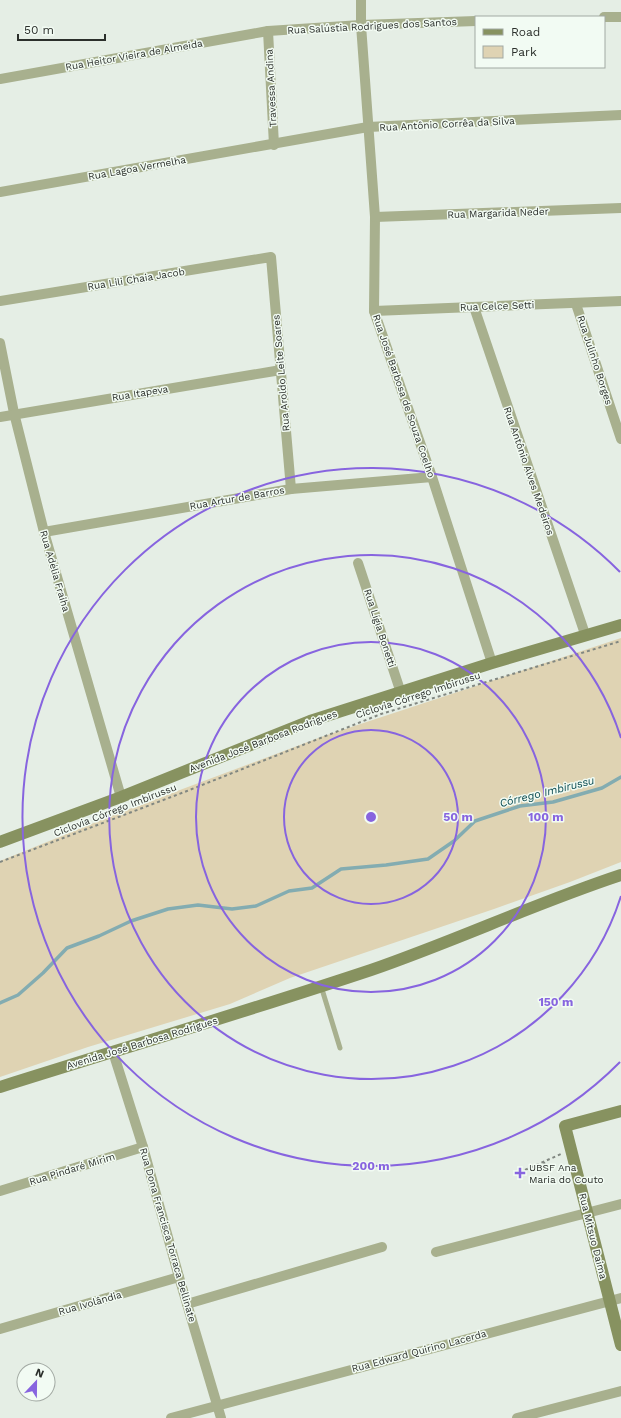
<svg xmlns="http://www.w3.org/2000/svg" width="621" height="1418" viewBox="0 0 621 1418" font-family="'Work Sans',sans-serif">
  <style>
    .green { fill: #dfd3b3 }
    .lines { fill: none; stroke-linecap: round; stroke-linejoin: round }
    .stream { stroke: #83acb1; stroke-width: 3.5 }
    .path { stroke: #818781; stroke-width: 2; stroke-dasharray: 3 3; stroke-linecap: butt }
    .lane { stroke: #a8b08e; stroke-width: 5 }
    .street { stroke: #a8b08e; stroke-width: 10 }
    .secondary { stroke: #879260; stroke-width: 12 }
    .ring { fill: none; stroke: #8764df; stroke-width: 2 }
    .poi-dot { fill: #8764df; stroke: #f2fbf3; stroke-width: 1.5 }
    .labels { text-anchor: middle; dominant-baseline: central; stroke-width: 3; stroke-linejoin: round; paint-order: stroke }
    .street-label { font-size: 10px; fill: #2b2f2b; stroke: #f2fbf3 }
    .poi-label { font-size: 10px; fill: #2b2f2b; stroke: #f2fbf3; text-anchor: start }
    .water-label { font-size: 11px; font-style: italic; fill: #06474d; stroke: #f2fbf3 }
    .centre { fill: #8764df; stroke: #f2fbf3; stroke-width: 2 }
    .ring-label { font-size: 12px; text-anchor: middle; font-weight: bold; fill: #8764df; stroke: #f2fbf3; stroke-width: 3; stroke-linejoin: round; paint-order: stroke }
  </style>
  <rect width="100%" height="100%" fill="#e5eee5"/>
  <!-- green -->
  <polygon class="green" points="621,638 621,862 570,882 494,909 290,978 230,1004 88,1047 0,1077 0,861 116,814 321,737"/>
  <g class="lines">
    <!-- stream -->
    <polyline class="stream" points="0,1003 18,995 43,973 67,948 99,936 131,921 168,909 198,905 232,909 256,906 289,891 312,888 341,869 386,865 428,859 454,841 475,821 520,806 553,802 602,788 621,777"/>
    <!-- path -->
    <g class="path">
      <polyline points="0,862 187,791 381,714 621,641"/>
      <polyline points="544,1162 546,1170"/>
      <polyline points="525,1170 561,1154"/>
    </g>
    <!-- lane -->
    <polyline class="lane" points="321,986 340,1048"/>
    <!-- street -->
    <g class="street">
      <polyline points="361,0 361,25 375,217 374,311 432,477 492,663"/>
      <polyline points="604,17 621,17"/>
      <polyline points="268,31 274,145"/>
      <polyline points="0,79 268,31 361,25 476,21"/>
      <polyline points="0,192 368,127 621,115"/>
      <polyline points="375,217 621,208"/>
      <polyline points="0,301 271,257 291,489"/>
      <polyline points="576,304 621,439"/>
      <polyline points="474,307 585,634"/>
      <polyline points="374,311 621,301"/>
      <polyline points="0,343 14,413 44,532 121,797"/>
      <polyline points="0,417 281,370"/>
      <polyline points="44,532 291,489 432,477"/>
      <polyline points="358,563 401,693"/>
      <polyline points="113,1052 143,1147 179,1277 221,1418"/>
      <polyline points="0,1191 143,1147"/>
      <polyline points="436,1252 621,1204"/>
      <polyline points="187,1304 382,1247"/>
      <polyline points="0,1329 179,1277"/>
      <polyline points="171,1418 621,1298"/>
      <polyline points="517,1418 621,1391"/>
    </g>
    <!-- secondary -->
    <g class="secondary">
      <polyline points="0,842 121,797 310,721 492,663 621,625"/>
      <path d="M 0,1087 C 124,1048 248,1011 371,970 C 455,941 536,903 621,875"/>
      <polyline points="621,1111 565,1126 621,1345"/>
    </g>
  </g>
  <!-- distance rings -->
  <g class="ring">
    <circle cx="371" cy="817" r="87"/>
    <circle cx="371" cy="817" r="175"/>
    <path d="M621 896A262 262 0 1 1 621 738"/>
    <path d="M620 1062A349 349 0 1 1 620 572"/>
  </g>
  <!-- markers -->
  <path class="poi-dot" d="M518 1167h4v4h4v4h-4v4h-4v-4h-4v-4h4z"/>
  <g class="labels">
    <!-- street labels -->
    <g class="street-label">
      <text transform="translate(372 26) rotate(-3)">Rua Salústia Rodrigues dos Santos</text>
      <text transform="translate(134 55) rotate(-10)">Rua Heitor Vieira de Almeida</text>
      <text transform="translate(271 88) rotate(-93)">Travessa Andina</text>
      <text transform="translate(447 124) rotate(-3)">Rua Antônio Corrêa da Silva</text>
      <text transform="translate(137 168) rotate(-10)">Rua Lagoa Vermelha</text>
      <text transform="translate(498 213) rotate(-2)">Rua Margarida Neder</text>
      <text transform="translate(136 279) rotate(-9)">Rua Lili Chaia Jacob</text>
      <text transform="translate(497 306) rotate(-2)">Rua Celce Setti</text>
      <text transform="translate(595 360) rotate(72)">Rua Julinho Borges</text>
      <text transform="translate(281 373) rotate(-95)">Rua Aroldo Leite Soares</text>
      <text transform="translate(140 393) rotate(-9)">Rua Itapeva</text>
      <text transform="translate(404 396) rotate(71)">Rua José Barbosa de Souza Coelho</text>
      <text transform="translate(529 471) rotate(71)">Rua Antônio Alves Medeiros</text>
      <text transform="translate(237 498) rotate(-10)">Rua Artur de Barros</text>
      <text transform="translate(55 571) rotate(74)">Rua Adélia Fraiha</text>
      <text transform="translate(380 628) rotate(72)">Rua Lígia Bonetti</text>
      <text transform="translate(418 695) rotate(-18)">Ciclovia Córrego Imbirussu</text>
      <text transform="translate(263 741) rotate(-21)">Avenida José Barbosa Rodrigues</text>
      <text transform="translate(115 810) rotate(-21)">Ciclovia Córrego Imbirussu</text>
      <text transform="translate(142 1043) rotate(-17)">Avenida José Barbosa Rodrigues</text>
      <text transform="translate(72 1169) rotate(-17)">Rua Pindaré Mirim</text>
      <text transform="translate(168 1235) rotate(74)">Rua Dona Francisca Torraca Bellinate</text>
      <text transform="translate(593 1236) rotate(76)">Rua Mitsuo Daima</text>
      <text transform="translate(90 1303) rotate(-16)">Rua Ivolândia</text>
      <text transform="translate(419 1351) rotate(-15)">Rua Edward Quirino Lacerda</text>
    </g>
    <!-- poi labels -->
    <g class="poi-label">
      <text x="529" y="1167">UBSF Ana<tspan x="529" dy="12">Maria do Couto</tspan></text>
    </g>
    <!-- water labels -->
    <g class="water-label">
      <text transform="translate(547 792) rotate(-14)">Córrego Imbirussu</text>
    </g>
  </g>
  <circle cx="371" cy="817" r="6" class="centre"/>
  <g class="ring-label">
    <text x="458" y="821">50 m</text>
    <text x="546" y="821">100 m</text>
    <text x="556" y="1006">150 m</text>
    <text x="371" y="1170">200 m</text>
  </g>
  <!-- legend -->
  <rect x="475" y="16" width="130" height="52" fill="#f2fbf3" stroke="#a2a9a3"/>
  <rect x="483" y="29" width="20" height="6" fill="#879260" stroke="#a2a9a3"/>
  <text x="511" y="36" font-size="12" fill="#2b2f2b">Road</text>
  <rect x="483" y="46" width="20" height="12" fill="#dfd3b3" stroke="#a2a9a3"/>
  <text x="511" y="56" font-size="12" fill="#2b2f2b">Park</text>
  <!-- north arrow -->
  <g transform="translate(36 1382) rotate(22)"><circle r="19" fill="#f2fbf3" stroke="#a2a9a3"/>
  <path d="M0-3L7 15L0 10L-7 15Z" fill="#8764df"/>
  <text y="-6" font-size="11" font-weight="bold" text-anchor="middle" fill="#2b2f2b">N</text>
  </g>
  <!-- scale -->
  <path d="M18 34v6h87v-6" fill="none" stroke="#2b2f2b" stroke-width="2"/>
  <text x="24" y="34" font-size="12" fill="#2b2f2b" stroke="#f2fbf3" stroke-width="3" paint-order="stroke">50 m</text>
</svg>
